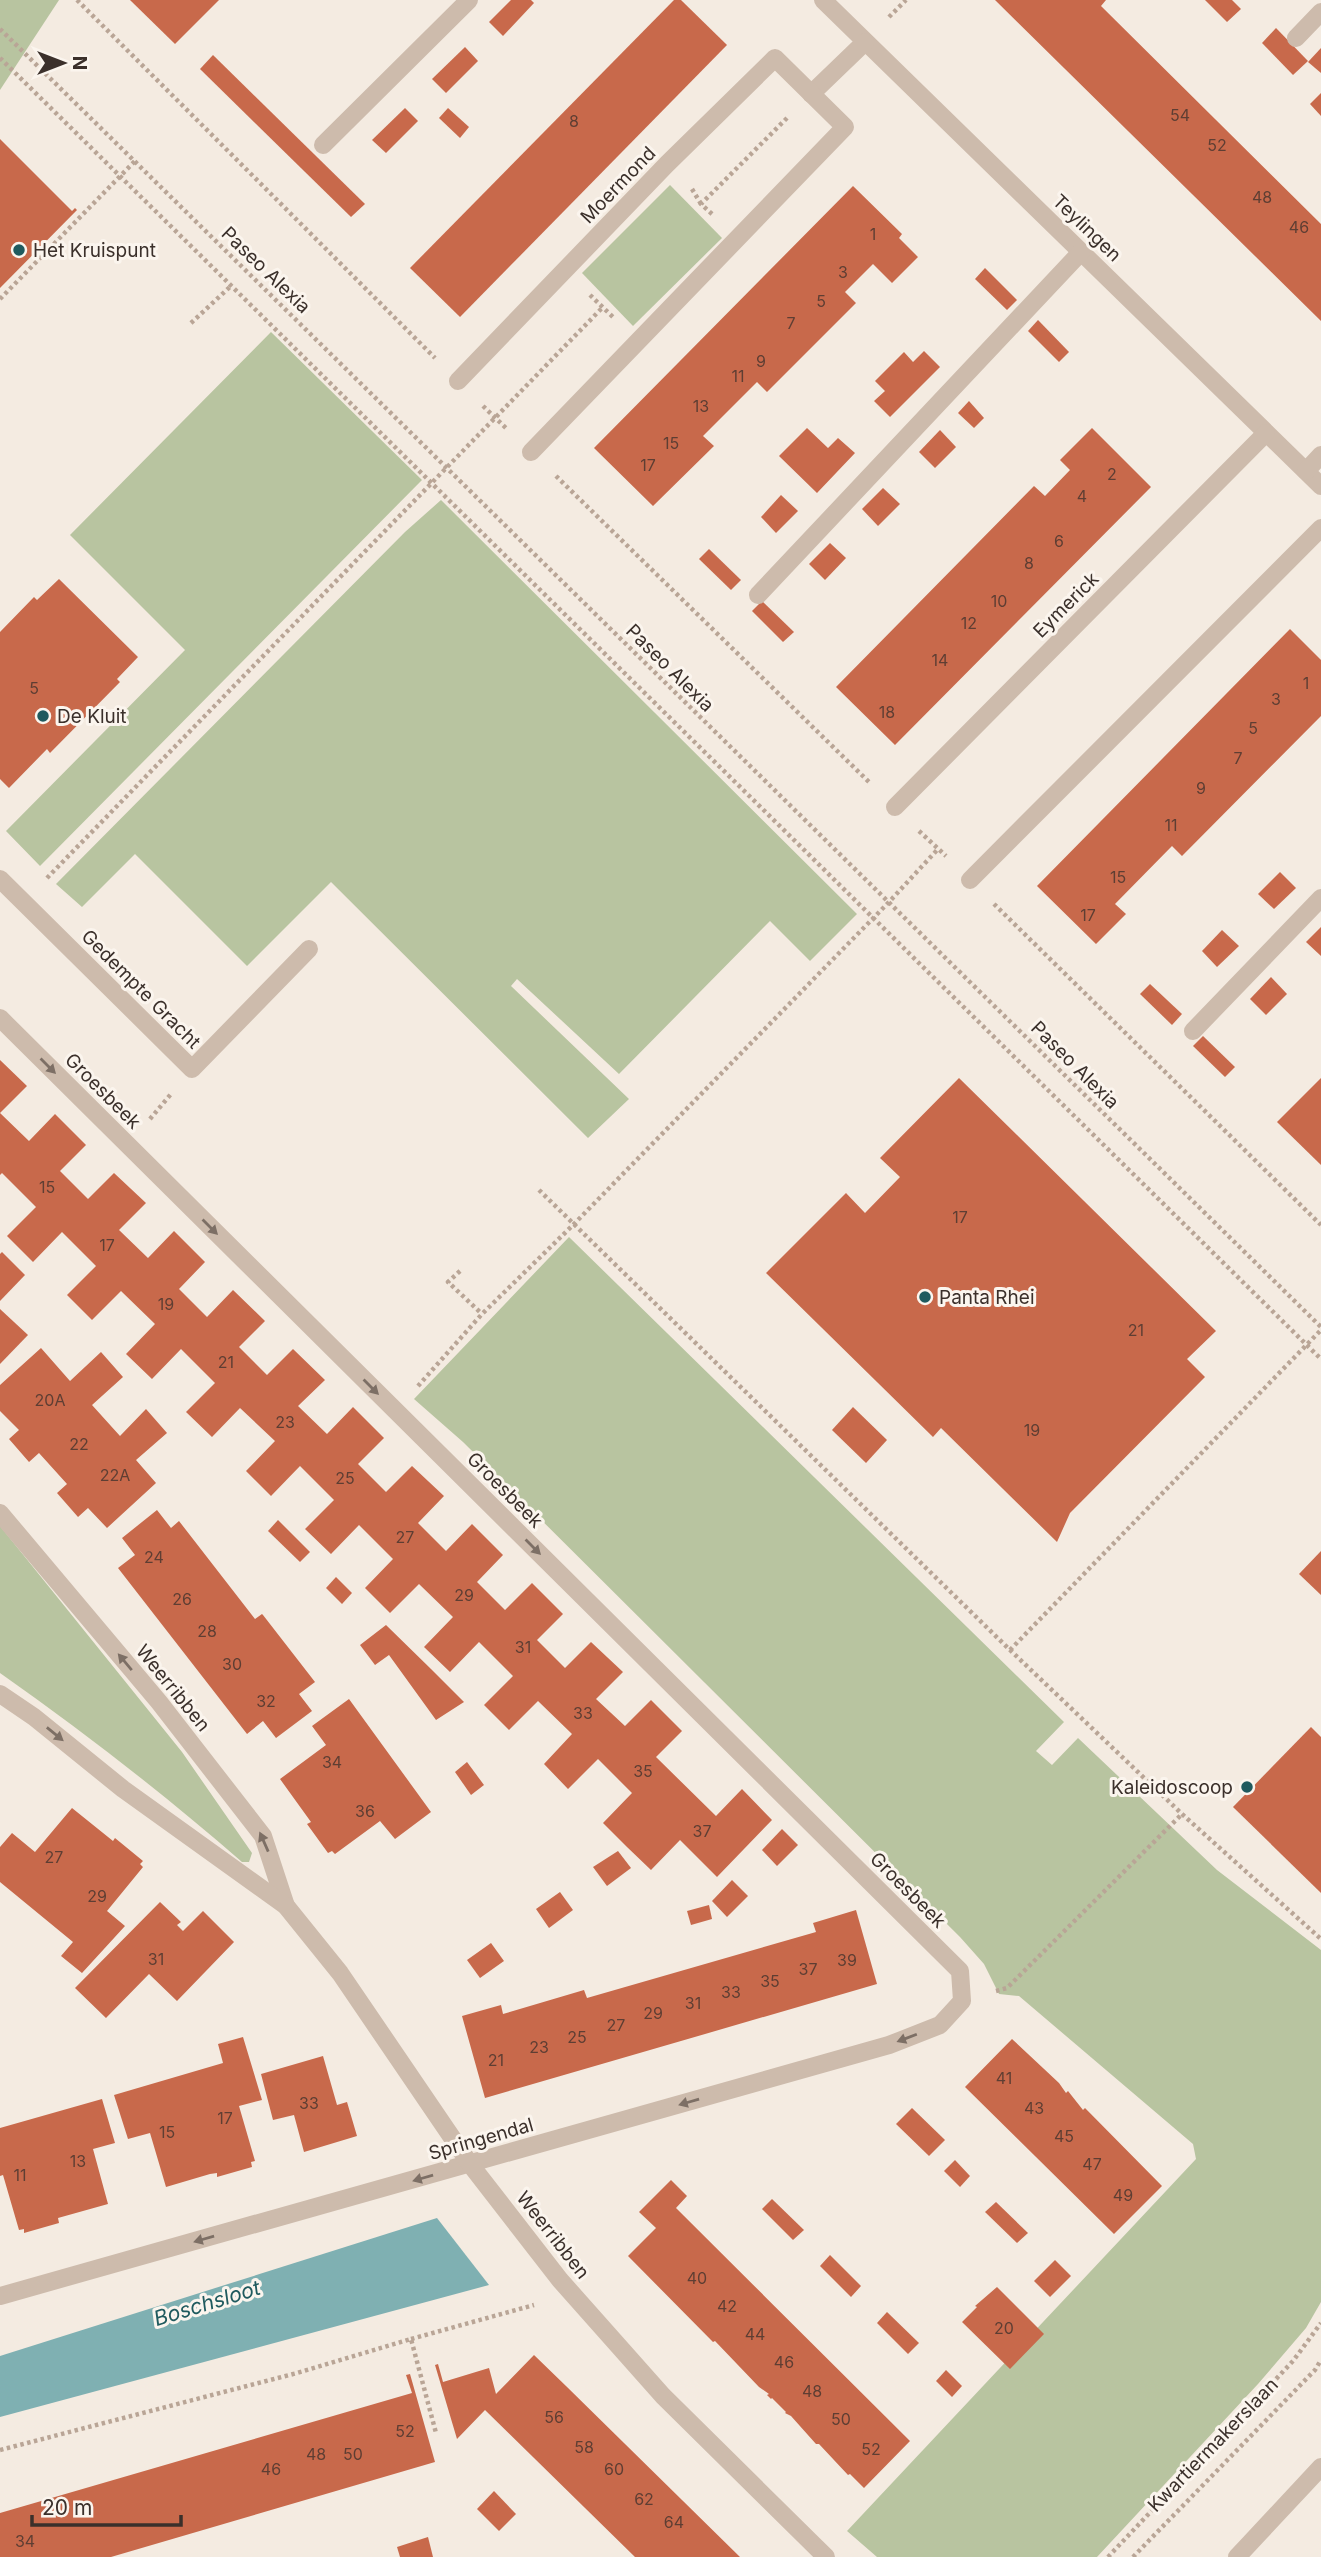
<svg xmlns="http://www.w3.org/2000/svg" width="1321" height="2557" viewBox="0 0 1321 2557" font-family="Inter,sans-serif">
  <style>
    .green { fill: #b8c4a0 }
    .water { fill: #7fb0b2 }
    .building { fill: #c8694b }
    .lines { fill: none; stroke-linecap: round; stroke-linejoin: round }
    .path { stroke: #b9a596; stroke-width: 4.5; stroke-dasharray: 3.5 3.5; stroke-linecap: butt }
    .minor { stroke: #cdbbac; stroke-width: 18 }
    .oneway { fill: #7d6f65 }
    .poi-dot { fill: #1f5a5e; stroke: #fbf5ee; stroke-width: 2.5 }
    .labels { text-anchor: middle; dominant-baseline: central; stroke-width: 6; stroke-linejoin: round; paint-order: stroke }
    .number-label { font-size: 16px; fill: #5e3e33 }
    .street-label { font-size: 19px; fill: #3b302b; stroke: #fbf5ee }
    .poi-label { font-size: 19px; fill: #3b302b; stroke: #fbf5ee; text-anchor: start }
    .water-label { font-size: 21px; font-style: italic; fill: #1f5a5e; stroke: #fbf5ee }
  </style>
  <rect width="100%" height="100%" fill="#f4ebe1"/>
  <!-- green -->
  <g class="green">
    <polygon points="0,0 59,0 0,90"/>
    <polygon points="670,185 722,238 633,326 582,273"/>
    <polygon points="271,332 422,480 40,866 6,831 185,650 70,535"/>
    <polygon points="441,500 857,914 810,961 770,921 619,1074 517,979 511,986 629,1099 588,1138 331,882 247,966 135,854 82,907 56,884 405,532"/>
    <polygon points="569,1237 1064,1722 1036,1751 1052,1765 1078,1738 1217,1870 1321,1950 1321,2302 1306,2328 1258,2384 1097,2557 877,2557 847,2531 1196,2159 1193,2144 1019,1996 999,1994 984,1964 960,1937 463,1442 414,1399"/>
    <path d="M 0,1526 L 182,1752 L 252,1853 L 249,1862 L 242,1862 C 165,1795 84,1732 0,1673 Z"/>
  </g>
  <!-- water -->
  <polygon class="water" points="437,2218 489,2285 0,2417 0,2356"/>
  <!-- building -->
  <g class="building">
    <polygon points="130,0 219,0 175,44"/>
    <polygon points="511,0 531,0 534,3 503,36 489,22"/>
    <polygon points="674,0 681,0 727,45 460,317 410,268"/>
    <polygon points="995,0 1106,0 1101,6 1321,224 1321,321"/>
    <polygon points="1205,0 1232,0 1241,9 1227,22"/>
    <polygon points="1276,28 1308,61 1293,75 1262,43"/>
    <polygon points="465,47 478,61 446,93 432,79"/>
    <polygon points="1321,48 1321,73 1308,62"/>
    <polygon points="213,55 365,204 351,217 200,69"/>
    <polygon points="1321,93 1321,116 1310,104"/>
    <polygon points="405,108 418,121 386,153 372,140"/>
    <polygon points="448,108 469,127 460,138 439,118"/>
    <polygon points="0,139 72,211 75,208 77,210 0,288"/>
    <polygon points="853,186 902,234 899,238 918,257 892,283 873,264 845,292 856,303 767,392 757,382 703,436 714,446 653,506 594,448"/>
    <polygon points="985,268 1017,300 1007,310 975,279"/>
    <polygon points="1038,320 1069,352 1059,362 1028,331"/>
    <polygon points="924,351 940,367 890,417 874,401 885,391 875,381 904,352 913,362"/>
    <polygon points="969,401 984,418 974,428 958,413"/>
    <polygon points="807,428 828,448 838,438 855,453 817,493 779,456"/>
    <polygon points="1092,428 1151,487 895,745 836,687 1034,486 1045,496 1070,470 1060,460"/>
    <polygon points="940,430 956,447 935,468 919,452"/>
    <polygon points="883,488 900,504 878,526 862,509"/>
    <polygon points="781,495 798,511 776,533 761,517"/>
    <polygon points="830,543 846,558 825,580 809,564"/>
    <polygon points="709,549 741,580 731,590 699,559"/>
    <polygon points="59,579 138,657 117,679 120,682 50,753 47,749 9,788 0,779 0,632 34,597 37,600"/>
    <polygon points="762,601 794,632 783,642 752,611"/>
    <polygon points="1290,629 1321,660 1321,716 1182,856 1172,846 1115,904 1126,914 1096,944 1037,886"/>
    <polygon points="1280,872 1296,888 1274,909 1258,894"/>
    <polygon points="1321,927 1321,956 1306,942"/>
    <polygon points="1222,930 1239,946 1217,967 1202,951"/>
    <polygon points="1271,977 1287,994 1266,1015 1250,999"/>
    <polygon points="1150,984 1182,1014 1172,1025 1140,994"/>
    <polygon points="1203,1036 1235,1067 1225,1077 1193,1046"/>
    <polygon points="0,1060 27,1086 0,1113 29,1141 55,1114 86,1145 60,1171 88,1199 114,1173 146,1203 119,1230 148,1258 174,1231 205,1262 179,1289 207,1317 233,1290 265,1321 239,1347 267,1375 293,1349 325,1380 298,1406 327,1434 353,1407 384,1438 358,1464 386,1492 412,1466 444,1496 418,1523 446,1551 472,1524 503,1555 477,1582 505,1610 532,1583 563,1614 537,1640 565,1668 591,1642 623,1672 596,1699 625,1726 651,1700 682,1731 656,1757 716,1816 742,1789 772,1820 717,1877 680,1840 651,1870 627,1847 603,1823 632,1793 598,1759 568,1789 544,1764 572,1734 538,1701 509,1730 484,1705 513,1676 479,1642 450,1672 424,1647 453,1617 419,1584 390,1613 365,1588 393,1559 359,1525 331,1554 305,1529 334,1500 300,1466 271,1496 246,1471 275,1441 240,1408 212,1437 186,1412 215,1383 181,1349 152,1379 126,1354 155,1324 121,1291 92,1320 67,1295 96,1266 62,1232 33,1262 7,1236 36,1207 2,1173 0,1175"/>
    <polygon points="959,1078 1216,1331 1187,1359 1205,1377 1070,1513 1057,1542 941,1428 933,1437 766,1273 846,1193 865,1213 900,1177 880,1158"/>
    <polygon points="1321,1078 1321,1165 1277,1122"/>
    <polygon points="2,1252 25,1275 0,1301 0,1254"/>
    <polygon points="0,1309 28,1335 0,1364"/>
    <polygon points="41,1348 70,1381 101,1352 123,1377 92,1405 120,1436 146,1409 167,1433 136,1460 156,1483 107,1528 88,1508 78,1517 57,1493 67,1484 39,1453 29,1462 9,1439 19,1430 0,1411 0,1385"/>
    <polygon points="853,1407 887,1440 866,1463 832,1430"/>
    <polygon points="157,1510 171,1528 179,1521 255,1619 262,1614 263,1615 315,1682 299,1694 312,1711 276,1738 263,1721 247,1734 118,1568 135,1555 122,1538"/>
    <polygon points="278,1520 310,1552 300,1562 268,1531"/>
    <polygon points="1321,1551 1321,1595 1299,1574"/>
    <polygon points="336,1577 352,1593 342,1604 326,1588"/>
    <polygon points="386,1625 431,1669 464,1702 436,1720 389,1655 375,1665 360,1645"/>
    <polygon points="349,1699 431,1812 395,1839 380,1821 335,1854 332,1851 328,1853 307,1824 311,1822 280,1779 326,1745 312,1726"/>
    <polygon points="1311,1727 1321,1737 1321,1893 1233,1807"/>
    <polygon points="467,1762 484,1785 471,1795 455,1772"/>
    <polygon points="72,1808 113,1841 115,1838 143,1861 140,1864 143,1867 107,1911 125,1926 82,1973 61,1956 73,1942 0,1882 0,1847 12,1833 35,1852"/>
    <polygon points="782,1829 798,1845 777,1866 762,1850"/>
    <polygon points="618,1851 631,1868 607,1886 593,1867"/>
    <polygon points="732,1880 748,1896 727,1917 712,1901"/>
    <polygon points="560,1892 573,1910 549,1928 536,1909"/>
    <polygon points="160,1902 181,1922 177,1925 183,1931 203,1911 234,1942 177,2001 149,1974 106,2018 75,1988"/>
    <polygon points="709,1905 712,1919 691,1925 687,1911"/>
    <polygon points="856,1910 877,1984 485,2098 462,2016 501,2005 503,2014 584,1990 587,1998 816,1932 813,1923"/>
    <polygon points="491,1943 504,1961 480,1978 467,1960"/>
    <polygon points="243,2037 262,2100 239,2106 255,2161 251,2162 252,2167 217,2177 217,2173 210,2174 166,2187 150,2133 128,2139 114,2095 223,2063 218,2044"/>
    <polygon points="1012,2039 1059,2083 1066,2093 1068,2091 1083,2110 1085,2108 1162,2186 1114,2234 965,2087"/>
    <polygon points="323,2056 337,2105 347,2102 357,2136 304,2152 294,2115 273,2120 261,2074"/>
    <polygon points="102,2099 115,2143 93,2149 108,2204 58,2218 59,2223 24,2233 24,2229 19,2230 3,2175 0,2176 0,2128"/>
    <polygon points="912,2108 945,2140 929,2156 896,2124"/>
    <polygon points="955,2160 970,2176 960,2187 944,2171"/>
    <polygon points="671,2180 687,2196 676,2208 910,2441 864,2488 850,2474 848,2475 819,2444 816,2444 791,2416 785,2413 786,2412 772,2398 771,2399 767,2395 769,2394 759,2387 715,2341 713,2342 628,2256 656,2228 639,2212"/>
    <polygon points="772,2199 804,2230 793,2240 762,2209"/>
    <polygon points="996,2202 1028,2233 1017,2243 985,2212"/>
    <polygon points="830,2255 861,2286 851,2297 820,2266"/>
    <polygon points="1055,2260 1071,2276 1050,2297 1034,2281"/>
    <polygon points="997,2287 1044,2334 1010,2369 962,2322 977,2307 975,2306"/>
    <polygon points="887,2312 919,2343 908,2354 877,2323"/>
    <polygon points="534,2355 566,2386 740,2557 635,2557 485,2410 457,2439 435,2365 438,2364 443,2382 489,2368 496,2394"/>
    <polygon points="946,2370 962,2386 952,2397 936,2381"/>
    <polygon points="410,2374 435,2462 111,2557 0,2557 0,2513 412,2393 406,2375"/>
    <polygon points="494,2491 516,2514 499,2531 477,2509"/>
    <polygon points="428,2537 433,2557 400,2557 397,2547"/>
  </g>
  <g class="lines">
    <!-- path -->
    <g class="path">
      <polyline points="77,0 435,358"/>
      <polyline points="889,17 906,0"/>
      <polyline points="0,29 1321,1327"/>
      <polyline points="0,58 1321,1359"/>
      <polyline points="692,189 701,204"/>
      <polyline points="712,214 701,204 788,117"/>
      <polyline points="590,295 614,318"/>
      <polyline points="0,299 135,161"/>
      <polyline points="191,323 232,285"/>
      <polyline points="483,406 507,429"/>
      <polyline points="556,476 870,783"/>
      <polyline points="919,831 946,856"/>
      <polyline points="47,878 603,307"/>
      <polyline points="994,904 1321,1225"/>
      <polyline points="150,1119 171,1094"/>
      <polyline points="539,1190 1010,1650 1182,1814 1321,1939"/>
      <polyline points="460,1271 448,1282 482,1314"/>
      <polyline points="418,1386 482,1314 573,1225 889,902 938,849"/>
      <polyline points="1010,1650 1321,1330"/>
      <polyline points="996,1991 1007,1988 1182,1814"/>
      <polyline points="411,2339 534,2305"/>
      <polyline points="0,2450 297,2373 411,2339 436,2433"/>
      <polyline points="1108,2557 1293,2361 1321,2323"/>
      <polyline points="1133,2557 1315,2370 1321,2360"/>
    </g>
    <!-- minor -->
    <g class="minor">
      <polyline points="823,0 1321,486"/>
      <polyline points="1296,38 1321,12"/>
      <polyline points="811,94 865,42"/>
      <polyline points="323,145 469,0"/>
      <polyline points="458,381 667,164 775,58 845,127 531,452"/>
      <polyline points="1306,471 1321,455"/>
      <polyline points="758,595 1081,252"/>
      <polyline points="895,807 1266,433"/>
      <polyline points="0,879 192,1069 309,949"/>
      <polyline points="970,880 1321,528"/>
      <polyline points="0,1018 960,1971 962,2001 940,2025 889,2045 0,2296"/>
      <polyline points="1193,1031 1321,898"/>
      <polyline points="0,1513 159,1702 263,1836 286,1906"/>
      <polyline points="0,1694 34,1717 123,1789 286,1906 340,1973 470,2164 560,2280 663,2396 826,2557"/>
      <polyline points="1237,2557 1321,2467"/>
    </g>
  </g>
  <!-- one-way arrows -->
  <defs><path id="oneway-solid" d="M-6-.8H1V-3.2L6.5 0L1 3.2V.8H-6Z" transform="scale(1.75)"/></defs>
  <g class="oneway">
    <use href="#oneway-solid" transform="translate(48 1066) rotate(45)"/>
    <use href="#oneway-solid" transform="translate(210 1227) rotate(45)"/>
    <use href="#oneway-solid" transform="translate(371 1387) rotate(45)"/>
    <use href="#oneway-solid" transform="translate(533 1547) rotate(45)"/>
    <use href="#oneway-solid" transform="translate(125 1662) rotate(-130)"/>
    <use href="#oneway-solid" transform="translate(55 1734) rotate(39)"/>
    <use href="#oneway-solid" transform="translate(264 1842) rotate(-114)"/>
    <use href="#oneway-solid" transform="translate(907 2038) rotate(159)"/>
    <use href="#oneway-solid" transform="translate(689 2102) rotate(164)"/>
    <use href="#oneway-solid" transform="translate(423 2178) rotate(164)"/>
    <use href="#oneway-solid" transform="translate(204 2239) rotate(164)"/>
  </g>
  <!-- markers -->
  <g class="poi-dot">
    <circle cx="19" cy="250" r="7"/>
    <circle cx="43" cy="716" r="7"/>
    <circle cx="925" cy="1297" r="7"/>
    <circle cx="1247" cy="1787" r="7"/>
  </g>
  <g class="labels">
    <!-- number labels -->
    <g class="number-label">
      <text x="1180" y="115">54</text>
      <text x="574" y="121">8</text>
      <text x="1217" y="145">52</text>
      <text x="1262" y="197">48</text>
      <text x="1299" y="227">46</text>
      <text x="873" y="234">1</text>
      <text x="843" y="272">3</text>
      <text x="821" y="301">5</text>
      <text x="791" y="323">7</text>
      <text x="761" y="361">9</text>
      <text x="738" y="376">11</text>
      <text x="701" y="406">13</text>
      <text x="671" y="443">15</text>
      <text x="648" y="465">17</text>
      <text x="1112" y="474">2</text>
      <text x="1082" y="496">4</text>
      <text x="1059" y="541">6</text>
      <text x="1029" y="563">8</text>
      <text x="999" y="601">10</text>
      <text x="969" y="623">12</text>
      <text x="940" y="660">14</text>
      <text x="1306" y="683">1</text>
      <text x="34" y="688">5</text>
      <text x="1276" y="699">3</text>
      <text x="887" y="712">18</text>
      <text x="1253" y="728">5</text>
      <text x="1238" y="758">7</text>
      <text x="1201" y="788">9</text>
      <text x="1171" y="825">11</text>
      <text x="1118" y="877">15</text>
      <text x="1088" y="915">17</text>
      <text x="47" y="1187">15</text>
      <text x="960" y="1217">17</text>
      <text x="107" y="1245">17</text>
      <text x="166" y="1304">19</text>
      <text x="1136" y="1330">21</text>
      <text x="226" y="1362">21</text>
      <text x="50" y="1400">20A</text>
      <text x="285" y="1422">23</text>
      <text x="1032" y="1430">19</text>
      <text x="79" y="1444">22</text>
      <text x="115" y="1475">22A</text>
      <text x="345" y="1478">25</text>
      <text x="405" y="1537">27</text>
      <text x="154" y="1557">24</text>
      <text x="464" y="1595">29</text>
      <text x="182" y="1599">26</text>
      <text x="207" y="1631">28</text>
      <text x="523" y="1647">31</text>
      <text x="232" y="1664">30</text>
      <text x="266" y="1701">32</text>
      <text x="583" y="1713">33</text>
      <text x="332" y="1762">34</text>
      <text x="643" y="1771">35</text>
      <text x="365" y="1811">36</text>
      <text x="702" y="1831">37</text>
      <text x="54" y="1857">27</text>
      <text x="97" y="1896">29</text>
      <text x="156" y="1959">31</text>
      <text x="847" y="1960">39</text>
      <text x="808" y="1969">37</text>
      <text x="770" y="1981">35</text>
      <text x="731" y="1992">33</text>
      <text x="693" y="2003">31</text>
      <text x="653" y="2013">29</text>
      <text x="616" y="2025">27</text>
      <text x="577" y="2037">25</text>
      <text x="539" y="2047">23</text>
      <text x="496" y="2060">21</text>
      <text x="1004" y="2078">41</text>
      <text x="309" y="2103">33</text>
      <text x="1034" y="2108">43</text>
      <text x="225" y="2118">17</text>
      <text x="167" y="2132">15</text>
      <text x="1064" y="2136">45</text>
      <text x="78" y="2161">13</text>
      <text x="1092" y="2164">47</text>
      <text x="20" y="2175">11</text>
      <text x="1123" y="2195">49</text>
      <text x="697" y="2278">40</text>
      <text x="727" y="2306">42</text>
      <text x="1004" y="2328">20</text>
      <text x="755" y="2334">44</text>
      <text x="784" y="2362">46</text>
      <text x="812" y="2391">48</text>
      <text x="554" y="2417">56</text>
      <text x="841" y="2419">50</text>
      <text x="405" y="2431">52</text>
      <text x="584" y="2447">58</text>
      <text x="871" y="2449">52</text>
      <text x="316" y="2454">48</text>
      <text x="353" y="2454">50</text>
      <text x="271" y="2469">46</text>
      <text x="614" y="2469">60</text>
      <text x="644" y="2499">62</text>
      <text x="674" y="2522">64</text>
      <text x="25" y="2541">34</text>
    </g>
    <!-- street labels -->
    <g class="street-label">
      <text transform="translate(618 185) rotate(-46)">Moermond</text>
      <text transform="translate(1087 228) rotate(44)">Teylingen</text>
      <text transform="translate(266 270) rotate(44)">Paseo Alexia</text>
      <text transform="translate(1066 605) rotate(-45)">Eymerick</text>
      <text transform="translate(670 668) rotate(45)">Paseo Alexia</text>
      <text transform="translate(141 989) rotate(45)">Gedempte Gracht</text>
      <text transform="translate(1075 1065) rotate(45)">Paseo Alexia</text>
      <text transform="translate(103 1091) rotate(45)">Groesbeek</text>
      <text transform="translate(505 1490) rotate(45)">Groesbeek</text>
      <text transform="translate(173 1688) rotate(51)">Weerribben</text>
      <text transform="translate(908 1890) rotate(45)">Groesbeek</text>
      <text transform="translate(481 2139) rotate(-16)">Springendal</text>
      <text transform="translate(553 2235) rotate(52)">Weerribben</text>
      <text transform="translate(1213 2445) rotate(-46)">Kwartiermakerslaan</text>
    </g>
    <!-- poi labels -->
    <g class="poi-label">
      <text x="33" y="250">Het Kruispunt</text>
      <text x="57" y="716">De Kluit</text>
      <text x="939" y="1297">Panta Rhei</text>
      <text x="1233" y="1787" text-anchor="end">Kaleidoscoop</text>
    </g>
    <!-- water labels -->
    <g class="water-label">
      <text transform="translate(207 2303) rotate(-17)">Boschsloot</text>
    </g>
  </g>
  <!-- north arrow -->
  <g transform="translate(63 63) rotate(90)" stroke="#fbf5ee" stroke-width="5" paint-order="stroke">
  <path d="M0-5L12 26L0 18L-12 26Z" fill="#3b302b"/>
  <text y="-10" font-size="19" font-weight="bold" text-anchor="middle" fill="#3b302b">N</text>
  </g>
  <!-- scale -->
  <path d="M32 2515v10h149v-10" fill="none" stroke="#3b302b" stroke-width="3.5"/>
  <text x="42" y="2515" font-size="21" fill="#3b302b" stroke="#fbf5ee" stroke-width="5" paint-order="stroke">20 m</text>
</svg>
